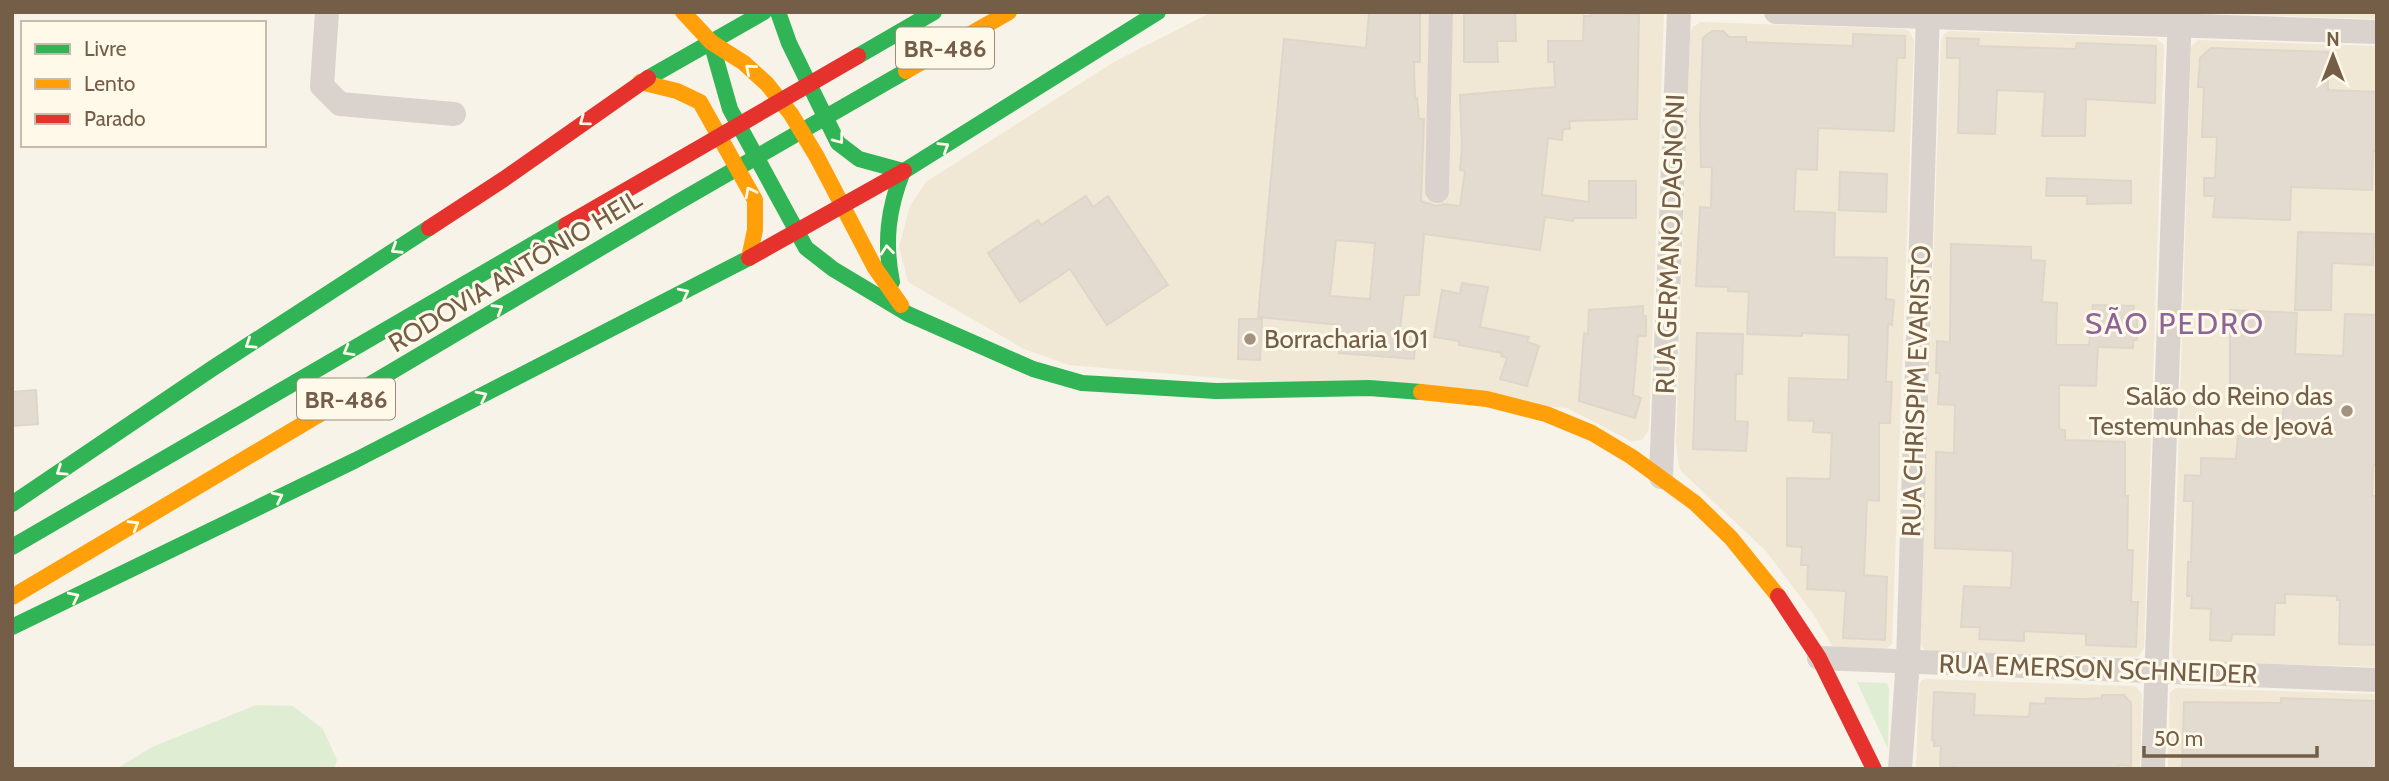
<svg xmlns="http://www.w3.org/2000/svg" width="2389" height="781" viewBox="0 0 2389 781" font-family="Cabin,sans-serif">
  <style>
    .residential { fill: #f0e7d5 }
    .green { fill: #dfeed2 }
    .building { fill: #e3dbd0; stroke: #dfd6ca; stroke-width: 2; fill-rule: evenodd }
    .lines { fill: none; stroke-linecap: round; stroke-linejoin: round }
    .street { stroke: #dad3cd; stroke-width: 24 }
    .fast { stroke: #30b455; stroke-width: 16 }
    .slow { stroke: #ff9f0a; stroke-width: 16 }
    .jam { stroke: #e5322d; stroke-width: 16 }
    .oneway { stroke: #fff9e9 }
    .poi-dot { fill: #a29280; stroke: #fff9e9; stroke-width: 2.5 }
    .labels { text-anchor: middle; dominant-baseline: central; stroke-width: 6; stroke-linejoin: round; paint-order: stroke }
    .shield { fill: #fff9e9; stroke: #9e8c78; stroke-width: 2 }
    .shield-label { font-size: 24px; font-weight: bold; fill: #755e48 }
    .street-label { font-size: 26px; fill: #755e48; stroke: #fff9e9 }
    .poi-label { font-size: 26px; fill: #755e48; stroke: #fff9e9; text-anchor: start }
    .quarter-label { font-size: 30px; letter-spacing: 2px; fill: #8d6398; stroke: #fff9e9 }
  </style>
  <rect width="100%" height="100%" fill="#f7f3e8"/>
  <!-- residential -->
  <g class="residential">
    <polygon points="1212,12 1430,12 1426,199 1445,201 1450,12 1664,12 1649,430 1642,440 1631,441 1567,408 1069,365 1024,349 908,282 899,246 910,206 926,182 1114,62"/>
    <polygon points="2200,12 2377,12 2377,19 2200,13"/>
    <polygon points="1701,22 1903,29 1909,31 1914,40 1892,644 1885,650 1833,647 1814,615 1766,551 1682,472 1679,467 1676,443 1690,34 1693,27"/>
    <polygon points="1949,31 2156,38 2164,45 2144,648 2138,657 1930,651 1924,650 1920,642 1941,40 1944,34"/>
    <polygon points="2198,40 2377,46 2377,667 2187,661 2174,659 2172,655 2191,47"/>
    <polygon points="1925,679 2135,686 2142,694 2140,769 1916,769 1919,687 1921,681"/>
    <polygon points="2175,688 2377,694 2377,769 2168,769 2170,693"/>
  </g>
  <!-- green -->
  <g class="green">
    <polygon points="1857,682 1887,683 1889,688 1888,749"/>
    <polygon points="256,705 293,706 323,729 337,760 334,769 116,769 152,747"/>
  </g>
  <!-- building -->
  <g class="building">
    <path d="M 1369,12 L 1420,12 L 1420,62 L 1414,62 L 1415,99 L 1417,98 L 1419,119 L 1424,119 L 1421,201 L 1436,206 L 1444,204 L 1460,206 L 1465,171 L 1460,170 L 1462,148 L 1460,95 L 1555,87 L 1554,62 L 1548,62 L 1548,41 L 1583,41 L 1584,16 L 1591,16 L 1591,12 L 1639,14 L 1637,119 L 1569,121 L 1570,129 L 1563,129 L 1562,140 L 1548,138 L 1542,195 L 1589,202 L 1589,181 L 1636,181 L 1636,218 L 1574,218 L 1573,221 L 1545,217 L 1540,250 L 1424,234 L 1419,295 L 1404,295 L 1400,329 L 1416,331 L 1414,359 L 1339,353 L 1341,325 L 1258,317 L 1284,39 L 1366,48 ZM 1336,240 L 1375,243 L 1370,299 L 1330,296 Z"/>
    <polygon points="1464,12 1515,12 1516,41 1497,41 1498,62 1464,62"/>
    <polygon points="1712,31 1723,31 1729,37 1746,37 1746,42 1853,46 1853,34 1905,36 1905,58 1897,58 1894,131 1818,128 1817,170 1796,169 1794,211 1835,213 1834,257 1887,258 1886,299 1894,300 1892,325 1888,324 1886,382 1892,382 1890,423 1879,423 1879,501 1867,500 1864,575 1887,577 1885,640 1843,638 1846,591 1807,589 1808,565 1801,565 1802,547 1787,546 1787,478 1830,479 1832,433 1813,432 1814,421 1788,420 1789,378 1848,380 1849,335 1802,333 1802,336 1747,334 1749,292 1728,291 1728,287 1696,286 1700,207 1711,208 1712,167 1701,167 1700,117 1703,38"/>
    <polygon points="1947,38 1979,39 1978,46 2076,49 2077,43 2156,46 2155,103 2086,99 2085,136 2042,136 2045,92 1997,90 1995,134 1958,133 1960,58 1947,58"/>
    <polygon points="2211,48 2328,52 2328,90 2377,92 2377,151 2373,151 2372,190 2291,187 2290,220 2213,217 2215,196 2204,196 2204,178 2215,178 2217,137 2202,137 2204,87 2198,87 2200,58"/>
    <polygon points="1840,172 1887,174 1886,212 1839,210"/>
    <polygon points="2047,178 2131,181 2131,203 2087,204 2087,196 2046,196"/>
    <polygon points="1086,196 1093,207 1108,196 1168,285 1107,325 1070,269 1020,302 988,253 1038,220 1041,225"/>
    <polygon points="2298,232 2374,234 2373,265 2332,263 2331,310 2295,310"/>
    <polygon points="1951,244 2031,247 2031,260 2045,261 2042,302 2057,303 2056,345 2089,345 2093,305 2134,306 2133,314 2137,314 2137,340 2133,340 2133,348 2098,347 2096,386 2059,385 2059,429 2065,430 2065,440 2125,442 2125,496 2128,496 2127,550 2133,550 2131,602 2138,602 2136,647 2086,645 2086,634 2024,631 2024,641 1979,639 1980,627 1961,627 1964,586 2011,588 2013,551 1935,548 1936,452 1954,453 1955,405 1938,404 1940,373 1936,373 1937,341 1950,342"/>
    <polygon points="1462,283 1488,287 1480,327 1529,337 1527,342 1539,346 1527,386 1500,379 1507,358 1501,356 1502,353 1459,345 1459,341 1434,337 1442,290 1460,294"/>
    <polygon points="1643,306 1643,316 1646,316 1646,336 1638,336 1633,395 1641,398 1635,418 1579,401 1584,333 1588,334 1589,310"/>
    <polygon points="2230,310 2297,313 2295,354 2321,355 2343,356 2345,314 2377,315 2377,463 2373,466 2372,496 2377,496 2377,645 2339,644 2340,600 2337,600 2337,596 2285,594 2285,603 2275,603 2274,635 2232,634 2231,641 2210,640 2211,609 2191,608 2192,596 2187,596 2188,562 2191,562 2193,501 2184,501 2185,475 2201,476 2201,458 2236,459 2238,436 2282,437 2284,395 2230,393"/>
    <polygon points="1239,319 1262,319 1260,360 1238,359"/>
    <polygon points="1697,333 1743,334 1742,374 1736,374 1735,421 1748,422 1746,451 1693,449"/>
    <polygon points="36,390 38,424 12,426 12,392"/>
    <polygon points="1934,692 1975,694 1974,715 2029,717 2030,703 2045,704 2046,698 2082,699 2102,698 2102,695 2124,695 2131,703 2131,766 2118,765 2118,769 1954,769 1954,767 1940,767 1941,746 1934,746 1934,740 1932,740"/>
    <polygon points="2281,698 2377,701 2377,769 2182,769 2184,702 2281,703"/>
  </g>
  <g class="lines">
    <!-- street -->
    <g class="street">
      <polyline points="327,12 322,86 340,104 454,114"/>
      <polyline points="1776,12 2377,32"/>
      <polyline points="1437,191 1441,12"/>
      <polyline points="1661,477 1679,12"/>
      <polyline points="1819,658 2377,680"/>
      <polyline points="1900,769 1908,661 1928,12"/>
      <polyline points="2153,769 2180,12"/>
    </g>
    <!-- fast -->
    <g class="fast">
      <polyline points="778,12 789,43 838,143 859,159 903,171"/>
      <polyline points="711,42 730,109 806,248 833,269 908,314 1033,369 1082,383 1216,391 1369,388 1421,392"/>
      <polyline points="858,56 934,12"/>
      <polyline points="648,78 764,12"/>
      <polyline points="904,171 1158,12"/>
      <path d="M 892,282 C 884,242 888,209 903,171"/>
      <polyline points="325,411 680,201 906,71"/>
      <polyline points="12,504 213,368 429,228"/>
      <polyline points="12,547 566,225"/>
      <polyline points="12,627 356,460 749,258"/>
    </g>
    <!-- slow -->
    <g class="slow">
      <polyline points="683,12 711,42 744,63 767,84 791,114 817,157 875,268 901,305"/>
      <polyline points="906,71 1009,12"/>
      <polyline points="640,82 677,91 700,102 755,200 755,230 749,258"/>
      <polyline points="1421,392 1487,399 1546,414 1592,433 1632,457 1695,503 1731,538 1778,596"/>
      <polyline points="12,597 325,411"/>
    </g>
    <!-- jam -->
    <g class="jam">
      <polyline points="566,225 858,56"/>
      <polyline points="429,228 504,179 648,78"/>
      <polyline points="749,258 904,171"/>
      <polyline points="1778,596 1819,658 1874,769"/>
    </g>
  </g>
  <!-- one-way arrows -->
  <defs><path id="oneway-chevron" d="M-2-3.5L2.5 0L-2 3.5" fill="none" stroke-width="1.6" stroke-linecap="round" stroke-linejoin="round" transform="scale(1.75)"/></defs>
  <g class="oneway">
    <use href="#oneway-chevron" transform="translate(750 69) rotate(-139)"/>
    <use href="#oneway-chevron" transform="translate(584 121) rotate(144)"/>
    <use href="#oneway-chevron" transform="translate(839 139) rotate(53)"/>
    <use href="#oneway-chevron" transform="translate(944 147) rotate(-32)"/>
    <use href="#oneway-chevron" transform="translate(750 192) rotate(-117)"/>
    <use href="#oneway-chevron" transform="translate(396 249) rotate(147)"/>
    <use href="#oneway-chevron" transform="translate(887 250) rotate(-96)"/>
    <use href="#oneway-chevron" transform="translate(684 293) rotate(-27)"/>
    <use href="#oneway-chevron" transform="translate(498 309) rotate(-31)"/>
    <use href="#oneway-chevron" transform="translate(250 344) rotate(147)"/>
    <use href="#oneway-chevron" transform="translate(348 351) rotate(150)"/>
    <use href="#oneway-chevron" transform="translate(482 396) rotate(-27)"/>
    <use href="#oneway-chevron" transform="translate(61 471) rotate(146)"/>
    <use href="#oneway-chevron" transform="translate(278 497) rotate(-26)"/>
    <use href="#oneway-chevron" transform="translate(134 525) rotate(-31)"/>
    <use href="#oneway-chevron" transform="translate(74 597) rotate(-26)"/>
  </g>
  <!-- markers -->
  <g class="poi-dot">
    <circle cx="1250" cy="339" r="7"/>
    <circle cx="2347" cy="411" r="7"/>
  </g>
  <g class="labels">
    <!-- shield labels -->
    <g class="shield">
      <rect x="896" y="27.5" width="98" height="41" rx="5"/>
      <rect x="297" y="378.5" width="98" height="41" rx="5"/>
    </g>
    <g class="shield-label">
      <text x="945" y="48">BR-486</text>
      <text x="346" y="399">BR-486</text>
    </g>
    <!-- street labels -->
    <g class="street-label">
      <text transform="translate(1670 244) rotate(-88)">RUA GERMANO DAGNONI</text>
      <text transform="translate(515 271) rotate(-31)">RODOVIA ANTÔNIO HEIL</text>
      <text transform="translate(1916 391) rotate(-88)">RUA CHRISPIM EVARISTO</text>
      <text transform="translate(2098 669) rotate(2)">RUA EMERSON SCHNEIDER</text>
    </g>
    <!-- poi labels -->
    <g class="poi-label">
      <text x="1264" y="339">Borracharia 101</text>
      <text x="2333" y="396" text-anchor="end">Salão do Reino das<tspan x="2333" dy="30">Testemunhas de Jeová</tspan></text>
    </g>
    <!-- quarter labels -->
    <g class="quarter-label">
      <text x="2175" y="323">SÃO PEDRO</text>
    </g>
  </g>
  <!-- border -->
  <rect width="2389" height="781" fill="none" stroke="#755e48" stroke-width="28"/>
  <!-- legend -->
  <rect x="21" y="21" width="245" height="126" fill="#fff9e9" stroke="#c8bba9" stroke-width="2"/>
  <rect x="35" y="44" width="35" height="10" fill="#30b455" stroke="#c8bba9" stroke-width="2"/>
  <text x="84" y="56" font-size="21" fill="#755e48">Livre</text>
  <rect x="35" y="79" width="35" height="10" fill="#ff9f0a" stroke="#c8bba9" stroke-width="2"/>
  <text x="84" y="91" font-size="21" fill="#755e48">Lento</text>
  <rect x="35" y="114" width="35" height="10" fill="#e5322d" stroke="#c8bba9" stroke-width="2"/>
  <text x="84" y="126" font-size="21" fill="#755e48">Parado</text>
  <!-- north arrow -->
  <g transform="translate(2333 56)" stroke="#fff9e9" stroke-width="5" paint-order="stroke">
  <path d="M0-5L12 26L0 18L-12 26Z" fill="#755e48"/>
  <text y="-10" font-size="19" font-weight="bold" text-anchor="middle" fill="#755e48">N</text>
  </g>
  <!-- scale -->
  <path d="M2144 746v10h173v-10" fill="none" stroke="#755e48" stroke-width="3.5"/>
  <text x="2154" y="746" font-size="21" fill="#755e48" stroke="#fff9e9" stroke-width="5" paint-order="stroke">50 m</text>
</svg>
